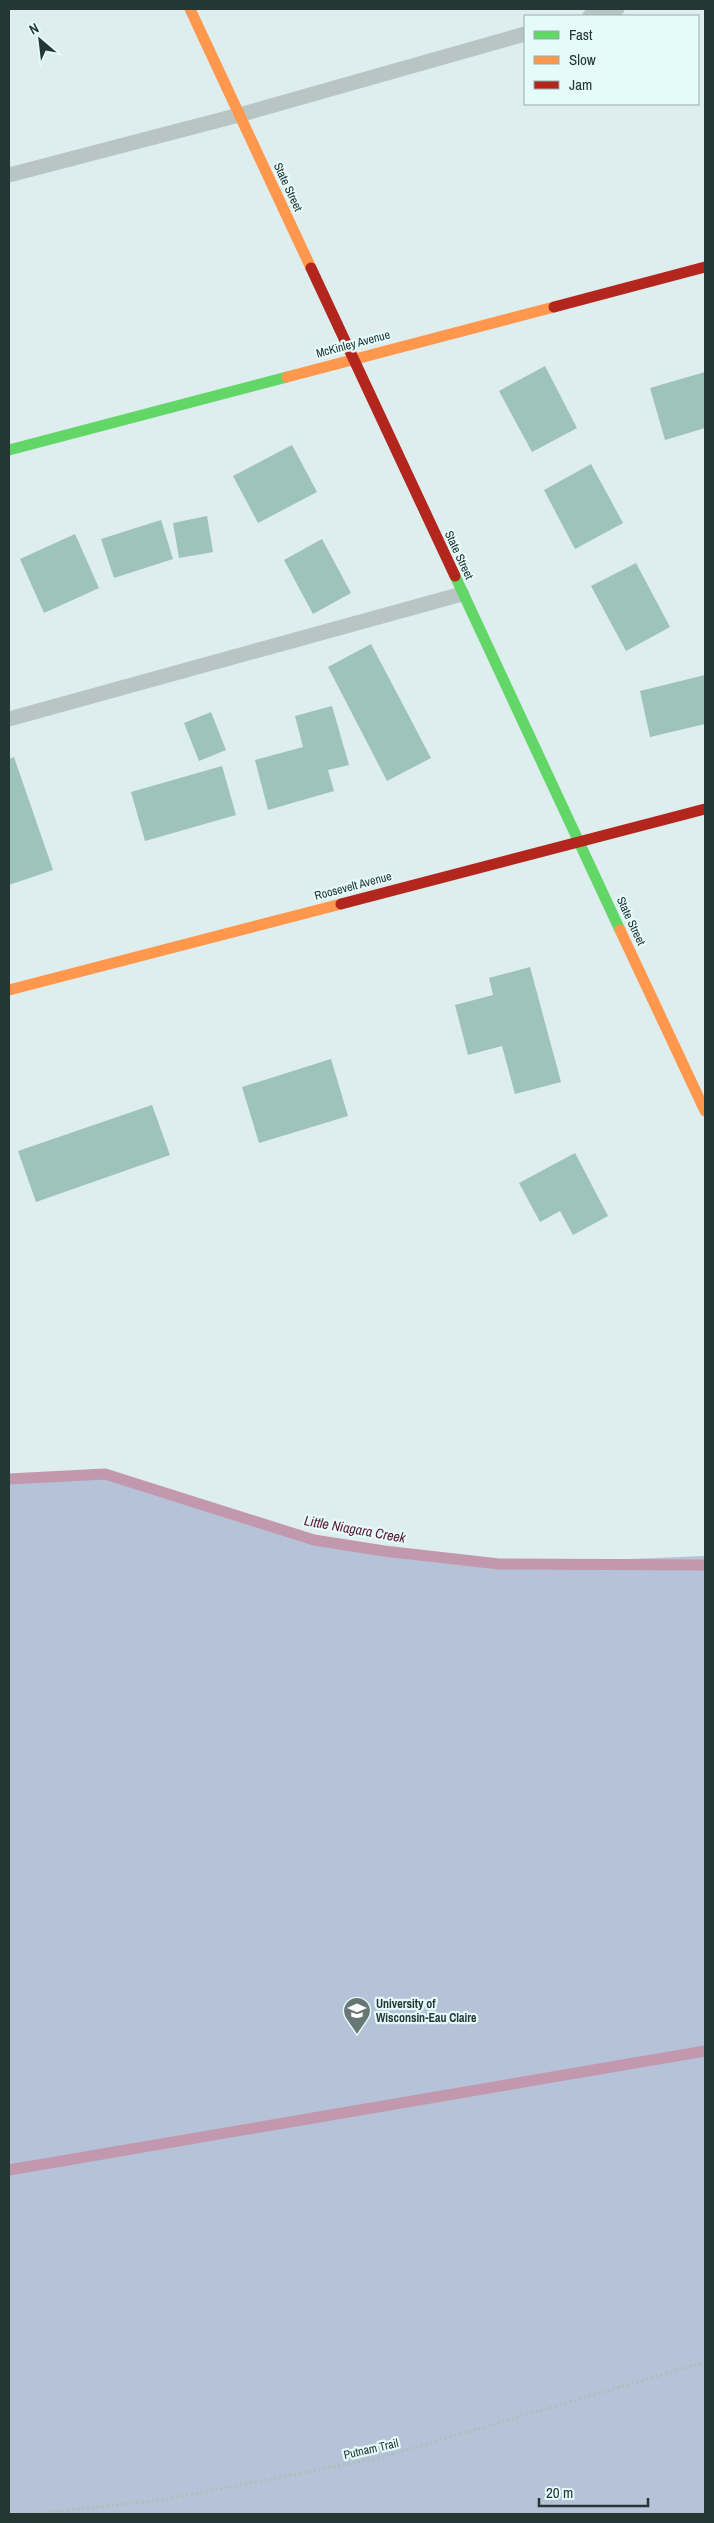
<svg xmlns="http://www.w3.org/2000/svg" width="714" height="2523" viewBox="0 0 714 2523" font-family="'Archivo Narrow',sans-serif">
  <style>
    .green { fill: #b6c2d7 }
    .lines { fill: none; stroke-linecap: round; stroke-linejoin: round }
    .stream { stroke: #c198ad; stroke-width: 11 }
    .building { fill: #9ec3bb }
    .path { stroke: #afbfbe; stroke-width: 3; stroke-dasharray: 2.5 2.5; stroke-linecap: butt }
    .lane { stroke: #b7c6c5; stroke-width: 15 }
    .fast { stroke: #63d668; stroke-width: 11 }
    .slow { stroke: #ff974d; stroke-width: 11 }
    .jam { stroke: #b3261e; stroke-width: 11 }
    .labels { text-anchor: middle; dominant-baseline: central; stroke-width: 4.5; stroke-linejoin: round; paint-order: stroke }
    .street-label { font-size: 12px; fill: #253733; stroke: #e4fafb }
    .poi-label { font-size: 12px; font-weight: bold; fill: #253733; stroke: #e4fafb; text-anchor: start }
    .water-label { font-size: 14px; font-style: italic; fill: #5c1735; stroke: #e4fafb }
  </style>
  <rect width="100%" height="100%" fill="#deedee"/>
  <!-- green -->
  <polygon class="green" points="105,1474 314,1540 384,1551 499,1564 705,1556 705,2514 9,2514 9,1479"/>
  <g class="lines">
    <!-- stream -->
    <g class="stream">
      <polyline points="9,1479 105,1474 314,1540 384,1551 499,1564 705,1565"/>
      <polyline points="9,2170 705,2051"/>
    </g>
  </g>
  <!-- building -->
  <g class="building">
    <polygon points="545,366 577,428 532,452 499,391"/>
    <polygon points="705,372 705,428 665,440 650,388"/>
    <polygon points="292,445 317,492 258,523 233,476"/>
    <polygon points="591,464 623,523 575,549 544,490"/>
    <polygon points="207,516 213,552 179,558 173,523"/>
    <polygon points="161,520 173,559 114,578 101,539"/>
    <polygon points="75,534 99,588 44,613 20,559"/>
    <polygon points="322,539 351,593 313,614 284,560"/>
    <polygon points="636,563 670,627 626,651 591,586"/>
    <polygon points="371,644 431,758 387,781 328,667"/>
    <polygon points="705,675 705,724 650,737 640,691"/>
    <polygon points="332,706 349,765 328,770 334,791 268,810 255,760 303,747 295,716"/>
    <polygon points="211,712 226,750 199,761 184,723"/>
    <polygon points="14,757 53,870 9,885 9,759"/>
    <polygon points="222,766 236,815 145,841 131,792"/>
    <polygon points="530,967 561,1082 515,1094 502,1046 468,1055 455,1005 493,995 489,978"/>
    <polygon points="331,1059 348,1116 259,1143 242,1087"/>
    <polygon points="152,1105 170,1155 36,1202 18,1151"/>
    <polygon points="575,1153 608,1216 573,1235 560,1211 540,1222 519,1183"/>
  </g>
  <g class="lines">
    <!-- path -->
    <polyline class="path" points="32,2514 162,2500 379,2458 705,2362"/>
    <!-- lane -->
    <g class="lane">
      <polyline points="590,16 617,9"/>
      <polyline points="9,175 239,115 525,34"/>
      <polyline points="9,719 462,594"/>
    </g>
    <!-- fast -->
    <g class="fast">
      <polyline points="9,450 287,377"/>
      <polyline points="455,576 620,930"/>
    </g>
    <!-- slow -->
    <g class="slow">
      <polyline points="190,9 311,268"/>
      <polyline points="287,377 554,307"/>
      <polyline points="620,930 705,1111"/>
      <polyline points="9,990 341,904"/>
    </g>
    <!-- jam -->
    <g class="jam">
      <polyline points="311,268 455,576"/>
      <polyline points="554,307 705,267"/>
      <polyline points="341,904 705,809"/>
    </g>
  </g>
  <!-- icons -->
  <defs>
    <symbol id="university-pin" viewBox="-11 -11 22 30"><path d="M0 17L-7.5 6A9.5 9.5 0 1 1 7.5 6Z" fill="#667774" stroke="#e4fafb"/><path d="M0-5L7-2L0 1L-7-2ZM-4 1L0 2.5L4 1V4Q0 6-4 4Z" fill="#fff"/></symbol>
  </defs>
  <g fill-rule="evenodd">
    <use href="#university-pin" x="341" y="1995" width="32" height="43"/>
  </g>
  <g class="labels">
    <!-- street labels -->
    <g class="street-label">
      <text transform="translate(288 187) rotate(65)">State Street</text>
      <text transform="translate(353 344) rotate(-15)">McKinley Avenue</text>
      <text transform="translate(459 555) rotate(65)">State Street</text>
      <text transform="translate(353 886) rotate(-15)">Roosevelt Avenue</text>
      <text transform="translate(631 921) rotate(65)">State Street</text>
      <text transform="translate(371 2449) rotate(-13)">Putnam Trail</text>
    </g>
    <!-- poi labels -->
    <g class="poi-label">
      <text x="376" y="2004">University of<tspan x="376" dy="14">Wisconsin-Eau Claire</tspan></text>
    </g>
    <!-- water labels -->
    <g class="water-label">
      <text transform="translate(355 1529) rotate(10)">Little Niagara Creek</text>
    </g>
  </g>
  <!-- border -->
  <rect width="714" height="2523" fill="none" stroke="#253733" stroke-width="20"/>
  <!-- legend -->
  <rect x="524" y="15" width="175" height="90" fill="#e4fafb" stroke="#98acab"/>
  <rect x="534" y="31" width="25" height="8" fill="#63d668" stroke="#98acab"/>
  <text x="569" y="40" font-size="15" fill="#253733">Fast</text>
  <rect x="534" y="56" width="25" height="8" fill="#ff974d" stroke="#98acab"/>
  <text x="569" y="65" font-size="15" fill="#253733">Slow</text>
  <rect x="534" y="81" width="25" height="8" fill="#b3261e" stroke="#98acab"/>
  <text x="569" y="90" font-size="15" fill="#253733">Jam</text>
  <!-- north arrow -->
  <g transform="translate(40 40) rotate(332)" stroke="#e4fafb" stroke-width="4" paint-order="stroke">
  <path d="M0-4L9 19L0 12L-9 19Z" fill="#253733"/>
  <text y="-8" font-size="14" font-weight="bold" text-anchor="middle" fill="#253733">N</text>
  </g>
  <!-- scale -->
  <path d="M539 2498v8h109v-8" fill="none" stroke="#253733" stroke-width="2.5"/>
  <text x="546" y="2498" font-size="15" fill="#253733" stroke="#e4fafb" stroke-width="4" paint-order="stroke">20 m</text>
</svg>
